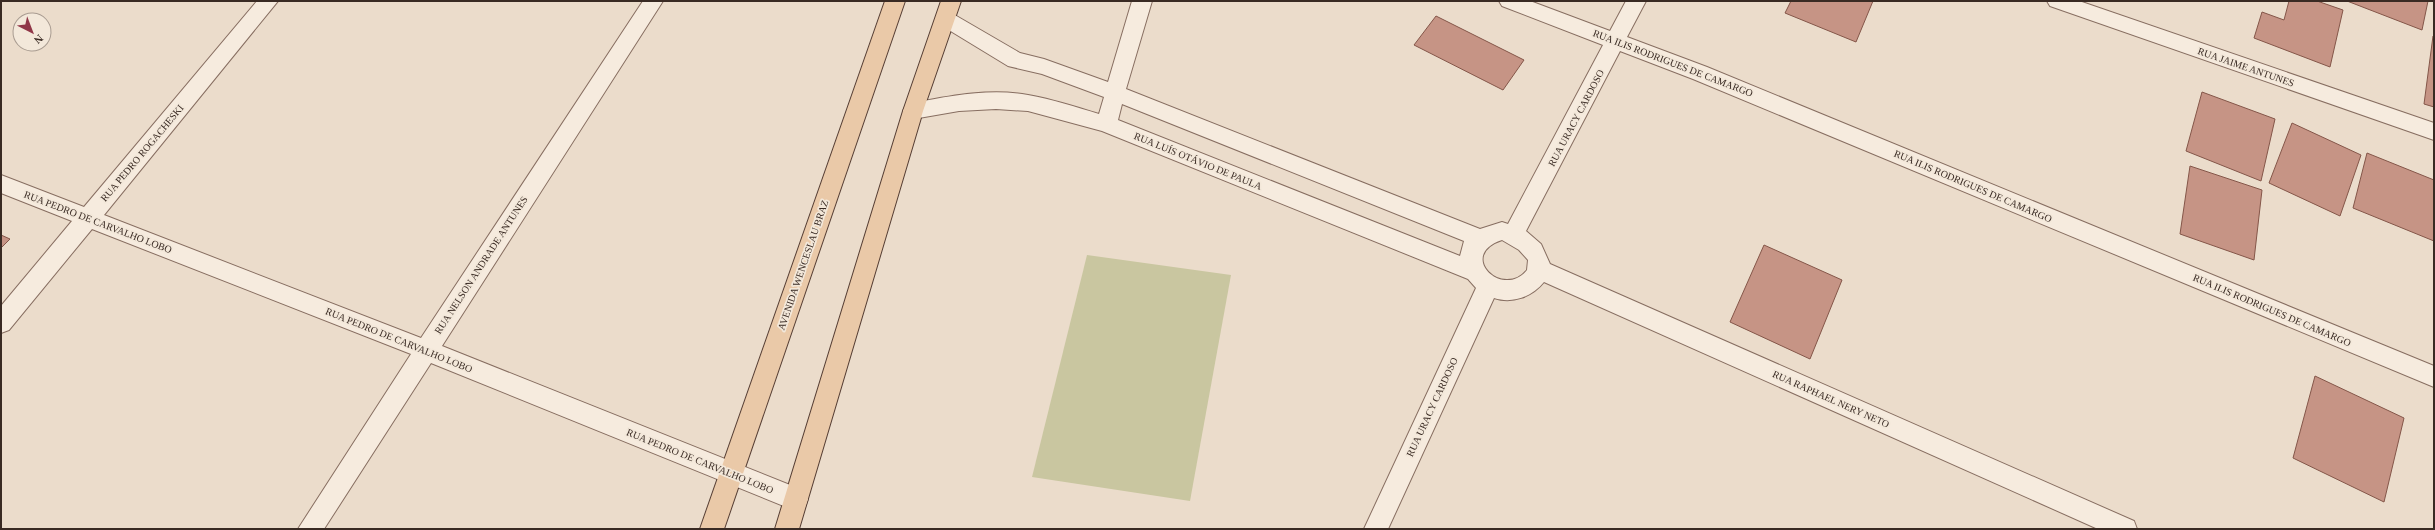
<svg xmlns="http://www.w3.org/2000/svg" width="2435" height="530" viewBox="0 0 2435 530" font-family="Georgia,serif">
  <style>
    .green { fill: #c9c6a0 }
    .building { fill: #c69485; stroke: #845649 }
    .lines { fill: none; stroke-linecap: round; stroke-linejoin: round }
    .minor-casing { stroke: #876e61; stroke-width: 2 }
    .major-casing { stroke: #563e34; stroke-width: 2 }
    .minor { fill: #f6ebde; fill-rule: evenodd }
    .major { fill: #eac9a8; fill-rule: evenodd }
    .labels { text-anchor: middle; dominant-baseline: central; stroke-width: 3.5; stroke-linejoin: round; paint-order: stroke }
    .street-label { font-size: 10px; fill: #392a23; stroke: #f3e8da }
  </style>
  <rect width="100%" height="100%" fill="#ebdccb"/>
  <!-- green -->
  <polygon class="green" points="1087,255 1231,275 1190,501 1032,477"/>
  <!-- building -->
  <g class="building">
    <polygon points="1791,1 1873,1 1856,42 1785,13"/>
    <polygon points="2289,1 2317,1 2343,10 2330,67 2254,38 2262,12 2284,20"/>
    <polygon points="2347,1 2428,1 2422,30"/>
    <polygon points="1436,16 1524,60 1503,90 1414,45"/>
    <polygon points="2433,36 2434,37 2434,107 2424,104"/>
    <polygon points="2202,92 2275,119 2261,181 2186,151"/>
    <polygon points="2292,123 2361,155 2340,216 2269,183"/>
    <polygon points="2367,153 2434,180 2434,241 2353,208"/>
    <polygon points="2190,166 2262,190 2254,260 2180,234"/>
    <polygon points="1,235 10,239 1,248"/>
    <polygon points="1764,245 1842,280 1810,359 1730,322"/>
    <polygon points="2315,376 2404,418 2384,502 2293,458"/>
  </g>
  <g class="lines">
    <defs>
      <g id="minor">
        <polygon points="257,1 278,1 104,215 421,338 643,1 663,1 442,346 805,491 808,499 805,507 796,511 431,363 324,529 298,529 411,354 92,229 9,330 1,333 1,306 72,221 1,193 1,175 84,207"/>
        <path d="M 1132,1 L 1152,1 L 1126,89 L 1480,229 L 1502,222 L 1508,224 L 1603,45 L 1502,6 L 1499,1 L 1530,1 L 1610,31 L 1626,1 L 1646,1 L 1627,37 L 1707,67 L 2434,366 L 2434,387 L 1693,79 L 1620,51 L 1526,231 L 1541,244 L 1550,264 L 2134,521 L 2137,529 L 2098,529 L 1544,282 C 1532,297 1512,304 1494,298 L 1388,529 L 1364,529 L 1476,288 L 1468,279 L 1102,131 L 1028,111 L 996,109 L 959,111 L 913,119 L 906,117 L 903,111 L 906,105 L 913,103 C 950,96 990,88 1028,95 C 1052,99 1076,107 1099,114 L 1104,97 L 1042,74 L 1008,66 L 939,24 L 936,19 L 939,14 L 946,11 L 953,14 L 1020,53 L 1044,59 L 1108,82 ZM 1122,104 L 1464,241 L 1460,256 L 1118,120 ZM 1502,240 L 1519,250 L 1528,260 L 1527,270 C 1503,300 1456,255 1502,240 Z"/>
        <polygon points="2047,1 2079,1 2434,123 2434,140 2050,6"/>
      </g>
      <g id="major">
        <polygon points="885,1 905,1 724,529 700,529"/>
        <polygon points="941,1 961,1 923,111 799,529 775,529 903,111"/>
      </g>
    </defs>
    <!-- minor casing -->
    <use href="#minor" class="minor-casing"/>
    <!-- major casing -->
    <use href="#major" class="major-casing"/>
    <!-- minor -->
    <use href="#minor" class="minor"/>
    <!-- major -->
    <use href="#major" class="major"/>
  </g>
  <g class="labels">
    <!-- street labels -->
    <g class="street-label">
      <text transform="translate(1673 63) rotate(21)">RUA ILIS RODRIGUES DE CAMARGO</text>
      <text transform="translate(2246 67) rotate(19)">RUA JAIME ANTUNES</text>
      <text transform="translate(1576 118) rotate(-62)">RUA URACY CARDOSO</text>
      <text transform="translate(142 153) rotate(-50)">RUA PEDRO ROGACHESKI</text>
      <text transform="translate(1198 161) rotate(22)">RUA LUÍS OTÁVIO DE PAULA</text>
      <text transform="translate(1973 186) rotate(23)">RUA ILIS RODRIGUES DE CAMARGO</text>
      <text transform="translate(98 222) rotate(21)">RUA PEDRO DE CARVALHO LOBO</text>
      <text transform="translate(481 265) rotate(-57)">RUA NELSON ANDRADE ANTUNES</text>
      <text transform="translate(803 265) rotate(-71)">AVENIDA WENCESLAU BRAZ</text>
      <text transform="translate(2272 310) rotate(23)">RUA ILIS RODRIGUES DE CAMARGO</text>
      <text transform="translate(399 340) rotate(22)">RUA PEDRO DE CARVALHO LOBO</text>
      <text transform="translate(1831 399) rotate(24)">RUA RAPHAEL NERY NETO</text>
      <text transform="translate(1432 407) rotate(-65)">RUA URACY CARDOSO</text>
      <text transform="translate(700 461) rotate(22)">RUA PEDRO DE CARVALHO LOBO</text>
    </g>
  </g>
  <!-- border -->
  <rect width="2435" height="530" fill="none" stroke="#392a23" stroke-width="4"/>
  <!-- north arrow -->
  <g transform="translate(32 32) rotate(138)"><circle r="19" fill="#f3e8da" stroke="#a99c91"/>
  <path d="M0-3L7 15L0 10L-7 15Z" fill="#903647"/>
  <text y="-6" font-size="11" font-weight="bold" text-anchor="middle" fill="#392a23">N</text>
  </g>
</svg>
